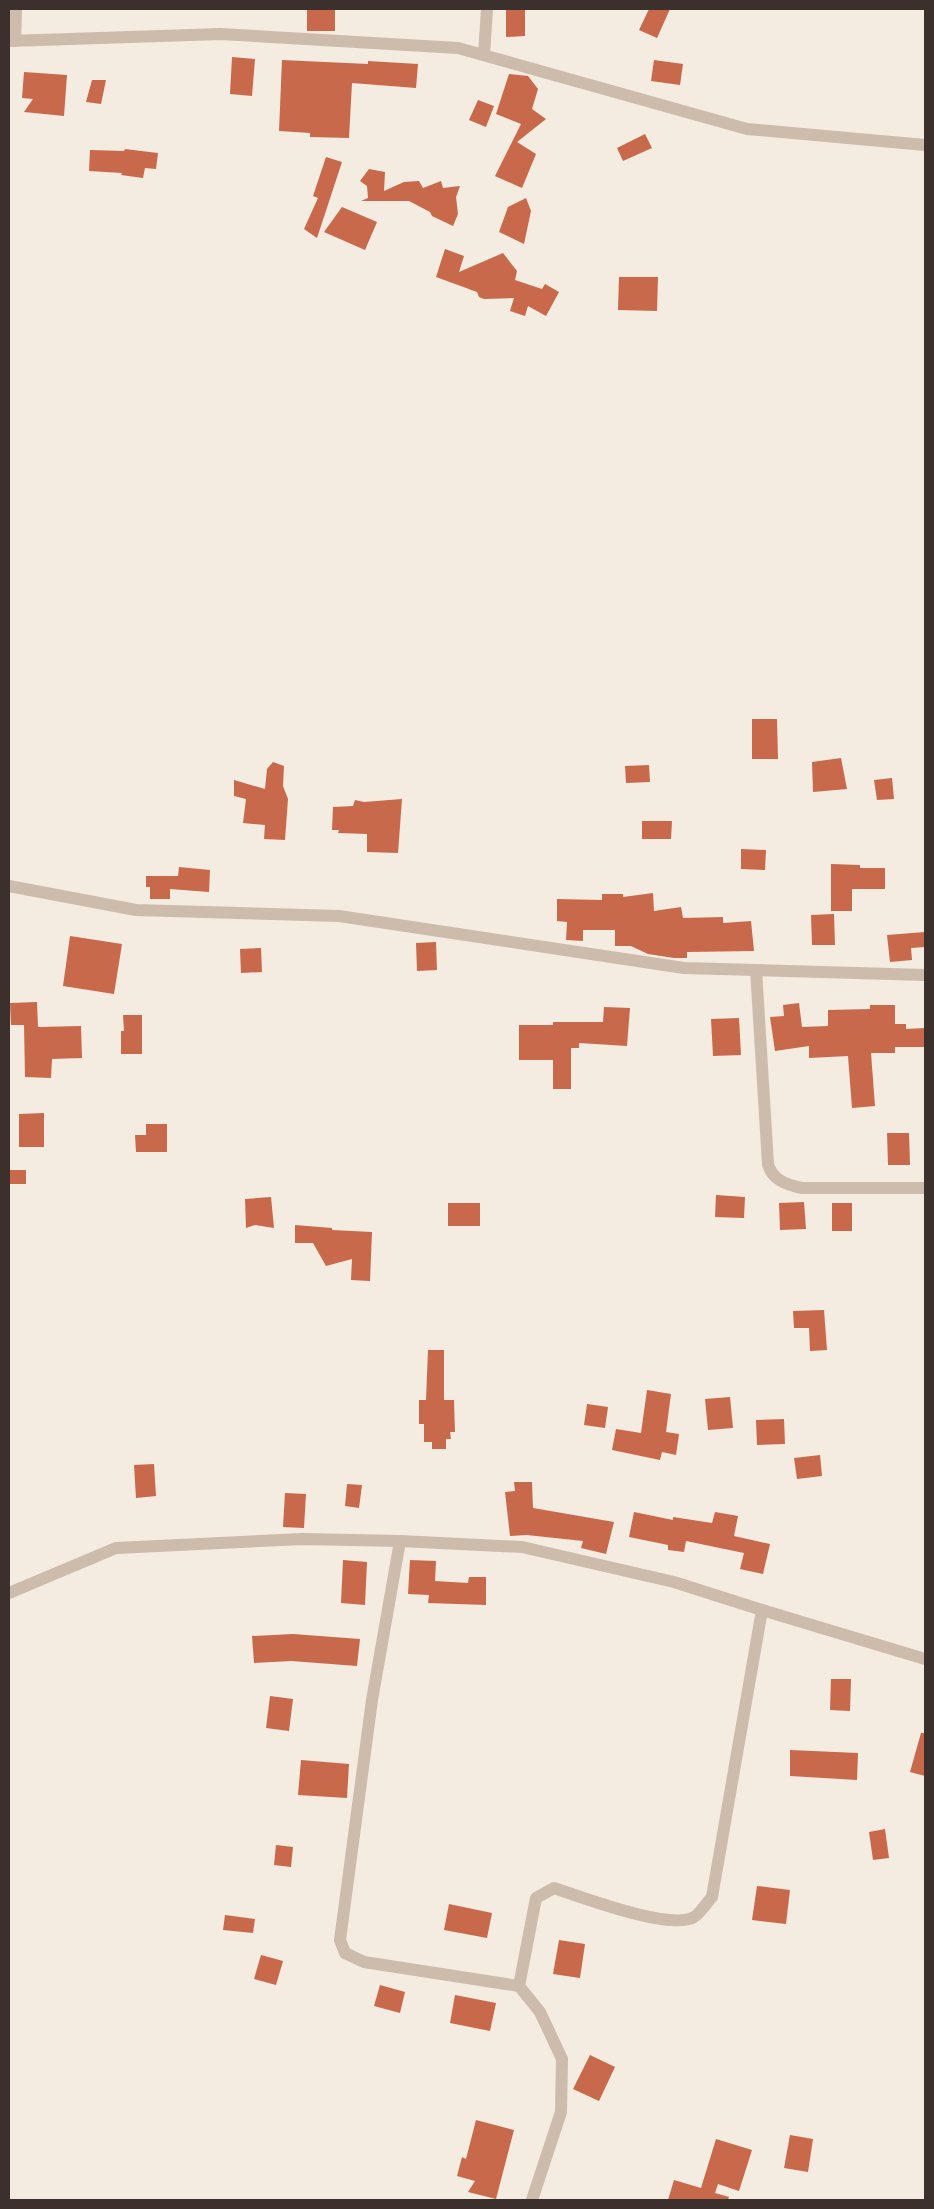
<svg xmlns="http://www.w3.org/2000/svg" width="934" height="2209" viewBox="0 0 934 2209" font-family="'DM Sans',sans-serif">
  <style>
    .building { fill: #c8694b }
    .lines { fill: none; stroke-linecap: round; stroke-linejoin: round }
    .street { stroke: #cdbbac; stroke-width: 12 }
  </style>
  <rect width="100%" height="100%" fill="#f4ebe1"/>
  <!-- building -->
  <g class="building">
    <rect x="307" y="9" width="28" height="22"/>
    <polygon points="506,9 525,9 525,36 506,37"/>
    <polygon points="649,9 670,9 657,38 639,30"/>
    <polygon points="232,57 255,59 252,96 230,94"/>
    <polygon points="282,60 368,64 368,61 418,64 416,88 352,83 349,138 310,137 310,133 279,131"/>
    <polygon points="654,60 683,64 680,85 651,81"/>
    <polygon points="24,72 67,75 64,116 24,112 33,99 22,98"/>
    <polygon points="509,74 528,76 538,89 532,109 546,119 517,142 536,154 522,188 495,176 521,124 496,114"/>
    <polygon points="92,80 106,80 101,104 86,102"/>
    <polygon points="478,100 494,106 486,127 469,120"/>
    <polygon points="645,134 652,148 623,161 617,148"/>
    <polygon points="125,149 158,153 156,169 145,168 143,178 121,175 122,173 89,171 90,150 124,151"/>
    <polygon points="326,157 342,162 317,238 304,229 318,198 313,196"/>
    <polygon points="369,169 385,172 384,191 404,182 419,181 423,188 441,181 443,188 460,186 456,197 458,214 453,226 432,216 430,212 409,201 361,201 368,198 367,186 360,181"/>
    <polygon points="526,198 531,211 524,244 499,232 508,207"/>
    <polygon points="342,207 377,222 365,250 324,232"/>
    <polygon points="445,249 464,256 459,272 503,253 517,271 515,280 542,289 545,284 559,292 546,316 528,306 525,316 510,311 514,298 484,299 479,297 477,292 436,277"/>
    <polygon points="619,277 658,277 657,311 618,310"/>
    <polygon points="752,719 777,719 778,759 752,759"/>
    <polygon points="841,758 847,789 813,792 812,762"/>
    <polygon points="273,762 284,766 283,786 288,799 285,840 264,839 265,825 243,823 246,799 234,796 234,780 265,789 267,769"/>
    <polygon points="649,765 650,782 626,783 625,766"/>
    <polygon points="892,778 894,799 877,800 874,780"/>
    <polygon points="402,799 398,853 367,852 367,834 338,833 339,830 332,830 333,807 353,806 355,800 364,802"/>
    <polygon points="642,821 672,821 671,839 642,839"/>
    <polygon points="741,849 766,850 765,870 741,869"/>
    <polygon points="831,864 860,865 860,868 885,868 885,889 852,889 852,911 831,911"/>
    <polygon points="179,867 210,870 209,892 170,889 170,899 150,899 150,887 146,887 146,876 178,876"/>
    <polygon points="653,893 654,911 681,907 683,918 723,917 723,923 751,921 754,951 687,952 687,958 674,958 648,954 631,946 615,946 615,930 583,930 583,941 566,940 567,922 557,921 557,899 602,900 602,894 623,894 623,897"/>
    <polygon points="834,914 835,945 812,945 811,915"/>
    <polygon points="925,932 925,947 911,948 912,960 890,962 887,935"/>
    <polygon points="70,936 122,944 114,994 63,986"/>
    <polygon points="436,942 437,970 417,971 416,943"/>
    <polygon points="261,948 262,972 241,973 240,949"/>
    <polygon points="37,1002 38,1027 81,1026 82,1058 52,1059 51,1078 25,1077 24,1025 11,1025 10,1003"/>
    <polygon points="799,1003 802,1027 828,1026 828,1010 870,1009 870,1005 895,1005 895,1024 906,1024 906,1029 925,1028 925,1047 895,1047 895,1053 871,1053 875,1106 852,1108 848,1056 809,1058 809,1046 775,1051 770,1017 784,1016 783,1005"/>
    <polygon points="604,1007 630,1008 627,1046 579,1043 579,1048 571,1048 571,1089 553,1089 553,1060 519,1060 519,1025 553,1025 553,1022 603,1022"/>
    <polygon points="123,1015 142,1015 142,1054 121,1054 121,1031 124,1031"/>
    <polygon points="739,1018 741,1055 713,1056 711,1019"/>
    <polygon points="44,1113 44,1147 19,1147 19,1114"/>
    <polygon points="146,1124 167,1124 167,1152 136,1152 135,1135 146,1135"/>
    <polygon points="887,1133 909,1133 910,1165 888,1165"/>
    <rect x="9" y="1170" width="17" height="14"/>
    <polygon points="716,1195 745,1197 744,1218 715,1217"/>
    <polygon points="271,1197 274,1228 255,1225 246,1228 245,1199"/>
    <polygon points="804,1202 806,1229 780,1230 779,1203"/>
    <rect x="448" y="1203" width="32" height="23"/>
    <rect x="832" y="1203" width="20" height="28"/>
    <polygon points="295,1225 332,1228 332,1230 372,1232 370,1281 351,1280 352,1259 326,1266 313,1243 295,1243"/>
    <polygon points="824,1310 827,1350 810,1351 809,1328 794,1328 793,1311"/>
    <polygon points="428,1350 444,1350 444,1400 454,1400 455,1432 450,1432 451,1439 446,1439 446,1449 432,1449 432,1442 424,1442 424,1424 419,1424 419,1400 426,1400"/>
    <polygon points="647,1390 671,1394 666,1432 679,1434 676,1455 662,1452 660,1460 612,1450 616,1429 641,1433"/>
    <polygon points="730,1397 733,1428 708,1430 705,1399"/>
    <polygon points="587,1404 608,1407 605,1428 584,1425"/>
    <polygon points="784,1419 785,1444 757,1445 756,1420"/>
    <polygon points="820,1455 822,1476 797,1479 794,1458"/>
    <polygon points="154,1464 156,1496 136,1498 134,1465"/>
    <polygon points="514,1482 532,1482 533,1508 614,1522 606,1554 581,1548 583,1541 527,1535 510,1536 505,1492 515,1491"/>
    <polygon points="347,1484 362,1485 359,1508 345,1506"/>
    <polygon points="285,1493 306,1494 304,1528 283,1527"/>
    <polygon points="634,1512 673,1520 673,1517 712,1523 715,1512 738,1516 734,1536 770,1544 763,1574 740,1569 744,1553 686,1541 684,1552 668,1550 668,1545 629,1537"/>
    <polygon points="343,1560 367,1562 365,1605 341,1603"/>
    <polygon points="410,1560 436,1561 435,1581 468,1583 469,1577 486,1577 486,1605 428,1603 429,1595 408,1594"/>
    <polygon points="293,1634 360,1639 357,1666 291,1661 254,1663 252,1636"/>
    <polygon points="831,1679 851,1679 850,1711 830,1710"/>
    <polygon points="270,1696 293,1699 289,1731 266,1728"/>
    <polygon points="921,1733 925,1733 925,1776 910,1772"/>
    <polygon points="790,1750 858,1753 857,1780 790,1776"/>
    <polygon points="301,1760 349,1764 347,1798 298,1795"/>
    <polygon points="885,1829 889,1858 873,1860 869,1832"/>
    <polygon points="276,1845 293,1847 291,1867 274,1865"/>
    <polygon points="757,1886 790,1890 786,1924 752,1920"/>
    <polygon points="449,1904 492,1913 487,1938 444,1930"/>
    <polygon points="225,1915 255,1919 253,1933 223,1930"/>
    <polygon points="559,1940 585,1944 580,1978 553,1974"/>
    <polygon points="261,1955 283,1961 276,1985 254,1979"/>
    <polygon points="380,1985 405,1992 400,2013 374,2006"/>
    <polygon points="455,1995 496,2003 490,2031 450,2023"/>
    <polygon points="590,2055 615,2067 599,2101 573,2089"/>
    <polygon points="476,2120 514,2130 496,2199 468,2192 475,2181 457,2176 462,2157 466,2159"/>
    <polygon points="790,2135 813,2139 808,2172 784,2168"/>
    <polygon points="716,2139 752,2150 739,2191 718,2184 715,2193 729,2197 728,2200 668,2200 674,2180 701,2188"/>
  </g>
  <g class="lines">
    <!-- street -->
    <g class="street">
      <polyline points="9,41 221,34 458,48 747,129 925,145"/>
      <polyline points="15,41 16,9"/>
      <polyline points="484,55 487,9"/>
      <polyline points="9,886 136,910 339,916 684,968 925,975"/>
      <path d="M 756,970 L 768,1164 C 772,1180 787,1185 802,1188 L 925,1188"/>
      <polyline points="400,1541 522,1547 674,1582 762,1610"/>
      <polyline points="9,1593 116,1548 303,1539 400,1541 372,1700 340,1940 345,1953 364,1962 519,1986"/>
      <path d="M 532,2200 L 561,2112 L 562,2059 L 540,2012 L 519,1986 L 536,1898 L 554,1888 C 582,1897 670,1931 694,1917 C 700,1914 707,1902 712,1897 L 762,1610 L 925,1659"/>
    </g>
  </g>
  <!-- border -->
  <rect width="934" height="2209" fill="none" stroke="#3b302b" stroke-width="20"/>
</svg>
